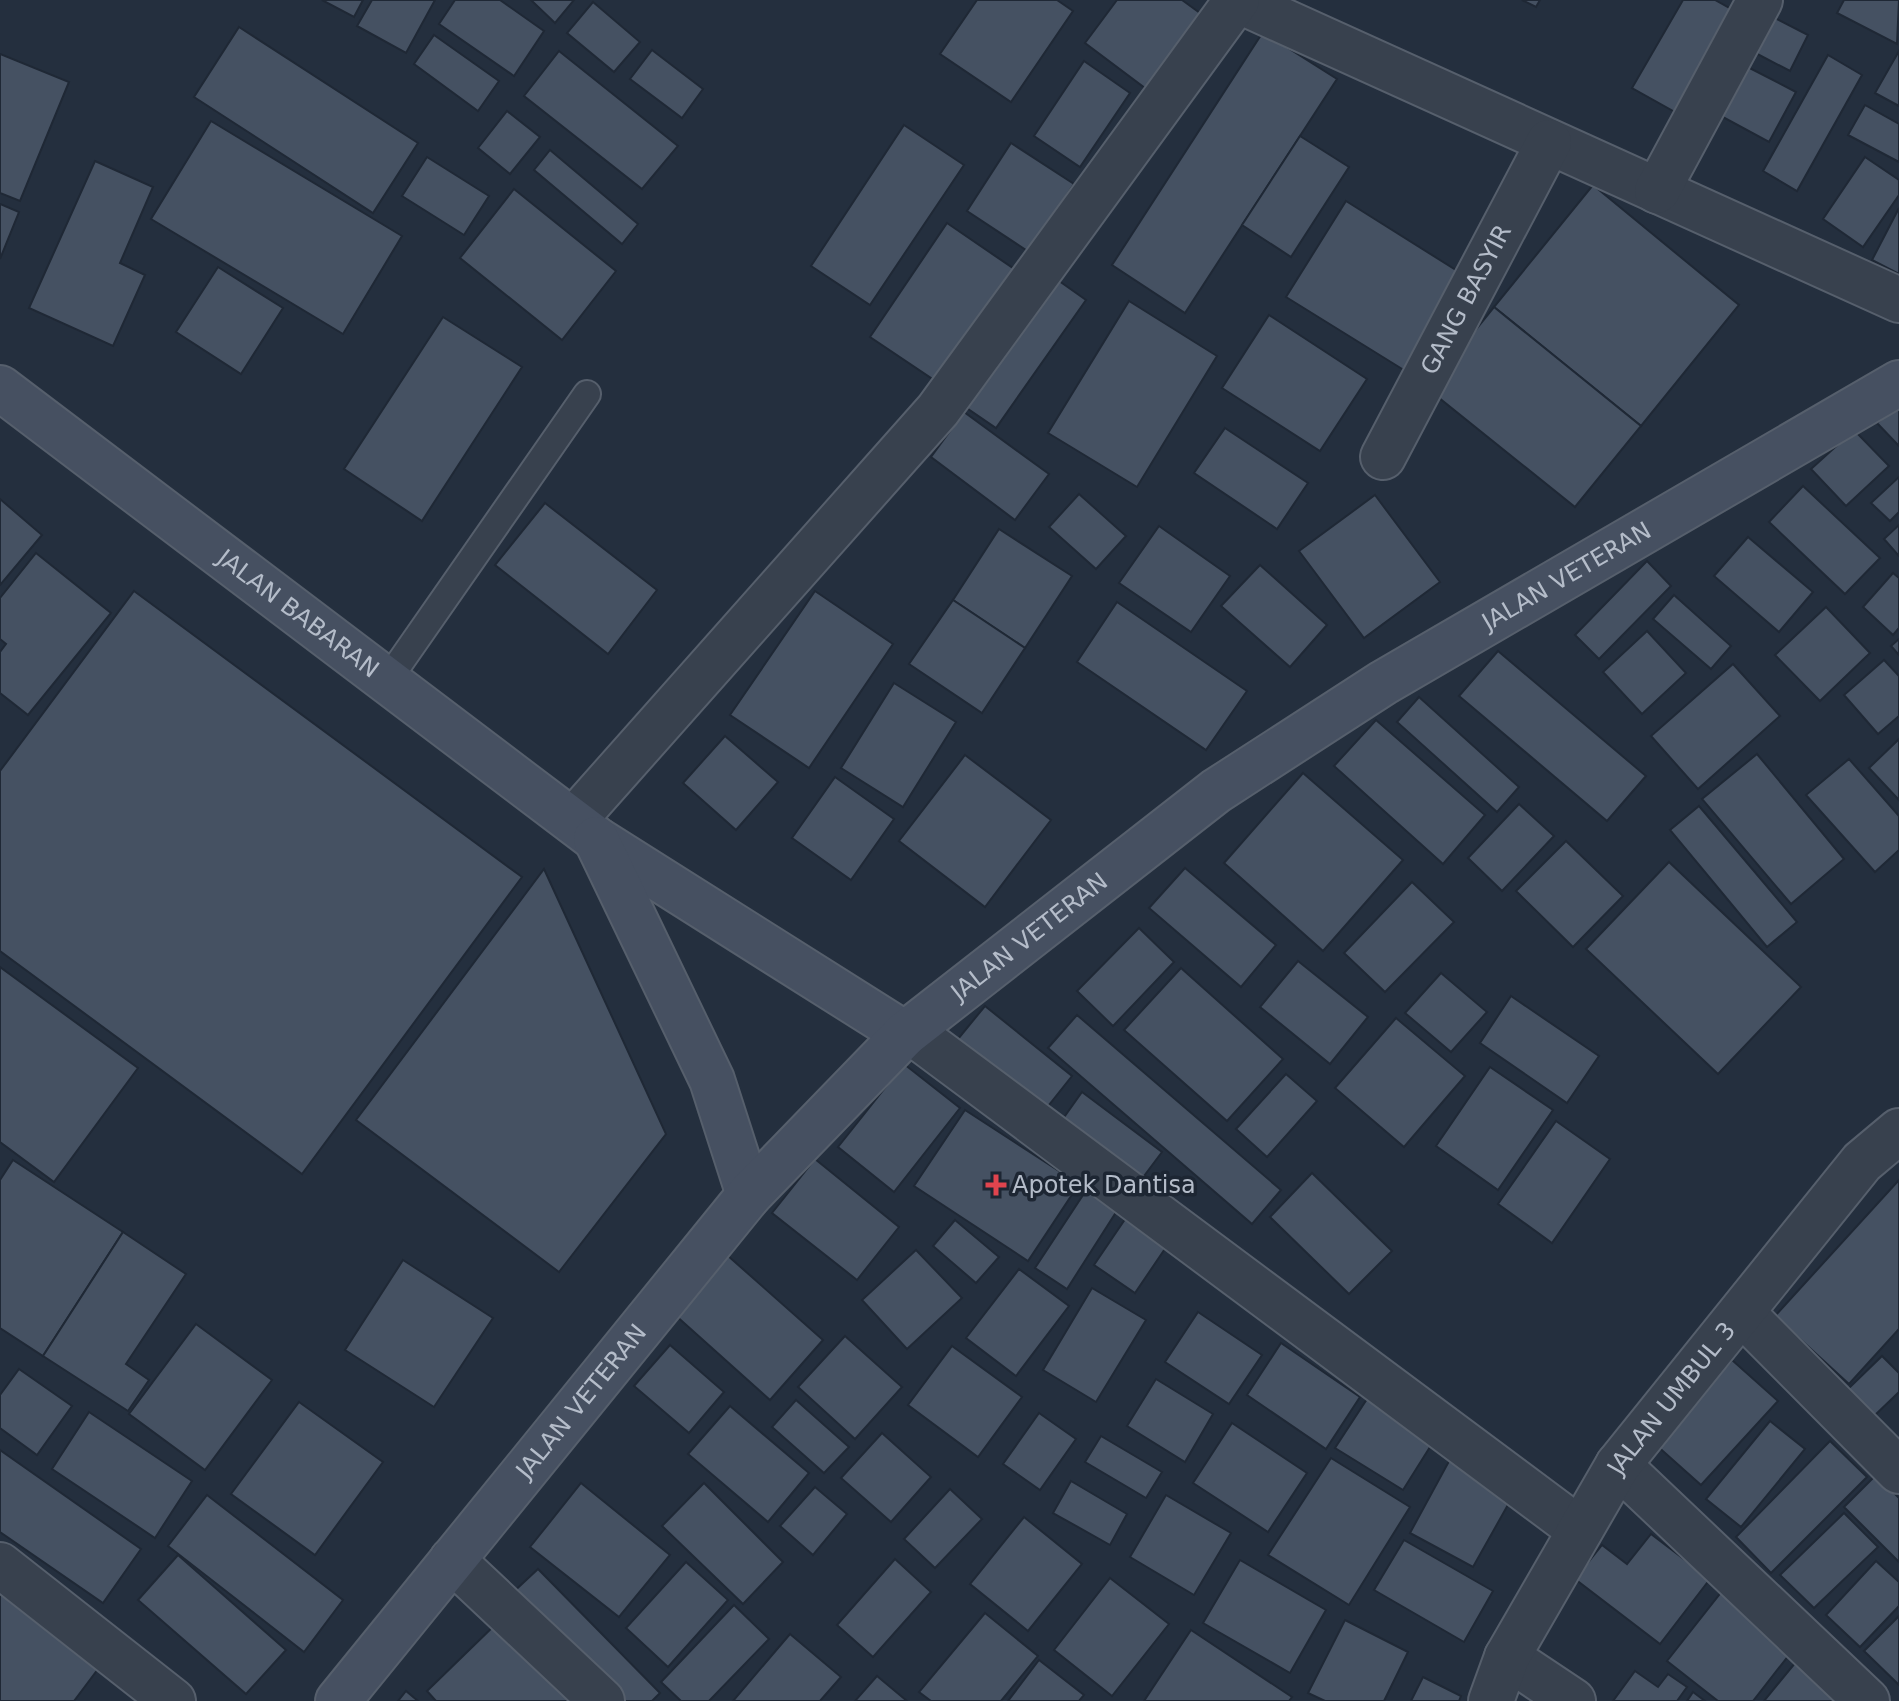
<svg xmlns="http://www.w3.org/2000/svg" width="1899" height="1701" viewBox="0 0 1899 1701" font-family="'DejaVu Sans',sans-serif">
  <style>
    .building { fill: #455162; stroke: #1f2835; stroke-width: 2 }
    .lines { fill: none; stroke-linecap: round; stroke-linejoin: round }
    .lane-casing { stroke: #565f6c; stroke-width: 30 }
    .street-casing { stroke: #565f6c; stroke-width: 48 }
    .secondary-casing { stroke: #565f6c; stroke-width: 48 }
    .lane { stroke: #38414e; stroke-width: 26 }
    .street { stroke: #38414e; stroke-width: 44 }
    .secondary { stroke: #465061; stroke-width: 44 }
    .health-dot { fill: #e0444e; stroke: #1d2633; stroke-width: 3 }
    .labels { text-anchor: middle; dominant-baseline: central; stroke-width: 7; stroke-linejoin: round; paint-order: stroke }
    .street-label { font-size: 24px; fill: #b4bcc9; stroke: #1d2633 }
    .poi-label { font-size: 24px; fill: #b4bcc9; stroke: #1d2633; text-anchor: start }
  </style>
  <rect width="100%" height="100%" fill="#242f3e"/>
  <!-- building -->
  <g class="building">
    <polygon points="322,0 363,0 354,17"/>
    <polygon points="372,0 435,0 406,53 357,26"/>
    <polygon points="455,0 500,0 544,31 514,76 439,24"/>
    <polygon points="531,0 574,0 555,23"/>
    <polygon points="977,0 1057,0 1073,11 1011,102 940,54"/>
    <polygon points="1117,0 1182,0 1204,16 1149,91 1085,43"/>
    <polygon points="1522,0 1540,0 1536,7"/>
    <polygon points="1683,0 1715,0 1749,19 1691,121 1632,88"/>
    <polygon points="1844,0 1899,0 1897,44 1837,13"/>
    <polygon points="593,2 640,42 614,72 567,33"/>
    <polygon points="1765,13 1808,35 1790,71 1746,48"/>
    <polygon points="239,27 418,143 373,213 194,97"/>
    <polygon points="1263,32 1337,79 1185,313 1112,265"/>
    <polygon points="434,35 499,81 478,111 414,64"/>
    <polygon points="652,50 703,89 682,118 630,79"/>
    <polygon points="559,51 678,146 642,189 524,96"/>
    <polygon points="1899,51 1899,106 1875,93"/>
    <polygon points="0,54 69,82 20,201 0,193"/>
    <polygon points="1828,55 1862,75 1797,191 1763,171"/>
    <polygon points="1734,60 1796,92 1769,142 1708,109"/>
    <polygon points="1084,61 1130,93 1080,167 1034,136"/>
    <polygon points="1865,105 1899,124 1899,162 1848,135"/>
    <polygon points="507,111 540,137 510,174 478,148"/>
    <polygon points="211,121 402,236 343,334 151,219"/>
    <polygon points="904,125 964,165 870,305 811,266"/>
    <polygon points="1300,136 1349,167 1291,257 1242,225"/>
    <polygon points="1011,143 1074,184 1029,252 967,211"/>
    <polygon points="550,150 638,224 622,244 534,170"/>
    <polygon points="427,157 489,196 464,235 402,196"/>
    <polygon points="1865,157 1899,180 1899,195 1863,247 1823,219"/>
    <polygon points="95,161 153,187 120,263 145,275 113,346 29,308"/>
    <polygon points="1593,185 1739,305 1641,426 1494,307"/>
    <polygon points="514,189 616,271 562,340 460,258"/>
    <polygon points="1346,201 1467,277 1407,372 1286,297"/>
    <polygon points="0,204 19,212 0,259"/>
    <polygon points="1899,208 1899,274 1872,260"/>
    <polygon points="947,223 1023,275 946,388 870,337"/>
    <polygon points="218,267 283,308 241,374 176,332"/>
    <polygon points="1045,271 1086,300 996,428 955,400"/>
    <polygon points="1129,301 1217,356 1137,487 1048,433"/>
    <polygon points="1494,307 1641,426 1575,507 1428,389"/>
    <polygon points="1269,315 1367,379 1320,451 1222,388"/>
    <polygon points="443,317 522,367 422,521 344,469"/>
    <polygon points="1899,402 1899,446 1877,423"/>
    <polygon points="964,412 1049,474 1015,520 931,457"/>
    <polygon points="1225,428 1308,483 1277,529 1194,473"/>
    <polygon points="1854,430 1889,466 1846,506 1811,469"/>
    <polygon points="1899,477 1899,512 1890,521 1871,503"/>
    <polygon points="1803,486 1880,558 1845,594 1769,522"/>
    <polygon points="1079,494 1126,536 1096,569 1049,527"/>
    <polygon points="1375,495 1440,582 1364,638 1299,551"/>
    <polygon points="0,499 42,535 0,585"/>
    <polygon points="545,503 657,590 608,654 495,565"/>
    <polygon points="1899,525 1899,556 1884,539"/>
    <polygon points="1159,526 1230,576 1191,632 1119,583"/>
    <polygon points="999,529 1072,576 1025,648 953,600"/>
    <polygon points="1748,537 1813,592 1779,632 1714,576"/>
    <polygon points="36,553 111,613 28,715 0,693 0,652 6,644 0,639 0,598"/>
    <polygon points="1647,561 1671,586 1599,659 1575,635"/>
    <polygon points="1260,565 1327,625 1290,667 1221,606"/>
    <polygon points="1893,573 1899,578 1899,628 1893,635 1863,607"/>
    <polygon points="134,591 522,877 302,1174 0,951 0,771"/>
    <polygon points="815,591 893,644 809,768 730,715"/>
    <polygon points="1674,595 1731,646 1711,669 1653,619"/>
    <polygon points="953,600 1025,648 982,713 909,664"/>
    <polygon points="1117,602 1247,691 1206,750 1077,662"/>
    <polygon points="1826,607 1870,653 1820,701 1775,655"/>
    <polygon points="1647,631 1686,673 1642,714 1603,672"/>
    <polygon points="1899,639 1899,655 1891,646"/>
    <polygon points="1498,651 1646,776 1607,821 1459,696"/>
    <polygon points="1884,660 1899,676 1899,716 1878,734 1844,695"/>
    <polygon points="1733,664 1780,716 1698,789 1651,736"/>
    <polygon points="894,683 956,722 903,807 841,768"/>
    <polygon points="1419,697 1519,787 1497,812 1397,722"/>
    <polygon points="1376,720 1485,815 1443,864 1334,766"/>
    <polygon points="725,736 778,782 736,830 683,783"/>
    <polygon points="1899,739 1899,800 1869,768"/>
    <polygon points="1757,754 1844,859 1791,904 1702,799"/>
    <polygon points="965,755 1051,820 985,907 899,841"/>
    <polygon points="1849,759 1899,816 1899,850 1875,872 1806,795"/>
    <polygon points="1303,773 1403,860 1323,951 1224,863"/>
    <polygon points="835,777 894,819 851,880 792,838"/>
    <polygon points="1519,804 1554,836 1502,891 1468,858"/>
    <polygon points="1699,806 1797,922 1767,947 1670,830"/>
    <polygon points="1566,841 1623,896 1573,947 1516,891"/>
    <polygon points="1669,862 1801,987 1718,1074 1586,949"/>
    <polygon points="1185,868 1276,945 1241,987 1149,908"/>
    <polygon points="544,869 666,1134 559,1272 356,1120"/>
    <polygon points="1412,882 1454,922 1385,992 1344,953"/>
    <polygon points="1139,928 1174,962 1113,1026 1077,991"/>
    <polygon points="1298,961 1368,1017 1330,1064 1260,1007"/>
    <polygon points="0,967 138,1068 54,1182 0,1142"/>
    <polygon points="1181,968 1283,1059 1227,1121 1124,1030"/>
    <polygon points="1441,973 1487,1012 1451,1052 1405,1013"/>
    <polygon points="1511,996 1599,1056 1567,1103 1480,1043"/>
    <polygon points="985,1006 1072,1076 1037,1120 949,1050"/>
    <polygon points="1077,1015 1281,1190 1252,1224 1048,1048"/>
    <polygon points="1396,1018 1465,1076 1404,1147 1335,1088"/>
    <polygon points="904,1064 960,1108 894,1192 838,1147"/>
    <polygon points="1490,1067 1553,1110 1498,1190 1436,1146"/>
    <polygon points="1286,1074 1317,1101 1267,1157 1236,1129"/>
    <polygon points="1082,1092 1162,1152 1135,1188 1055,1130"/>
    <polygon points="965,1110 1079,1184 1028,1261 914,1186"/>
    <polygon points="1556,1121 1610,1159 1552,1243 1498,1204"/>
    <polygon points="815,1159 899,1227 857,1280 772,1213"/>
    <polygon points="13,1160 123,1232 43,1356 0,1328 0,1180"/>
    <polygon points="1312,1173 1392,1251 1349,1294 1270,1217"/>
    <polygon points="1899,1180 1899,1329 1849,1384 1775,1316"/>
    <polygon points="1089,1186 1120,1206 1067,1289 1035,1268"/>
    <polygon points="1132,1209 1173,1237 1135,1293 1094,1265"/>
    <polygon points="955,1220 999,1257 976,1283 933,1246"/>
    <polygon points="123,1232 186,1274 126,1364 149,1380 128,1411 43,1356"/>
    <polygon points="916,1250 962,1298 907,1349 862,1300"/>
    <polygon points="727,1255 823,1340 770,1400 674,1314"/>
    <polygon points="403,1260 493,1318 434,1407 345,1350"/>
    <polygon points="1019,1269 1069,1306 1016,1376 966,1338"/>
    <polygon points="1092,1288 1146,1320 1096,1402 1043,1370"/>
    <polygon points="1198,1312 1262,1355 1229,1404 1165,1362"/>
    <polygon points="196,1324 272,1380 205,1470 129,1414"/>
    <polygon points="845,1336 902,1387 855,1439 798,1387"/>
    <polygon points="1281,1343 1360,1397 1326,1449 1247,1395"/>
    <polygon points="670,1345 724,1392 689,1433 634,1386"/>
    <polygon points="952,1346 1022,1397 978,1457 908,1405"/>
    <polygon points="1882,1356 1899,1373 1899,1392 1873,1417 1848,1389"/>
    <polygon points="1732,1360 1778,1401 1701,1485 1655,1444"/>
    <polygon points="19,1369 72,1406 37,1455 0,1428 0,1395"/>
    <polygon points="1156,1379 1213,1414 1185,1462 1127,1426"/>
    <polygon points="1369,1396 1435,1439 1403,1490 1335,1448"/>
    <polygon points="796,1400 849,1447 824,1473 772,1427"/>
    <polygon points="299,1402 383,1462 315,1555 231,1494"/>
    <polygon points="730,1406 809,1473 768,1522 688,1454"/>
    <polygon points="89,1412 192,1481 155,1538 52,1469"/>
    <polygon points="1039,1413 1076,1439 1040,1490 1003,1464"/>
    <polygon points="1770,1421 1805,1449 1741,1527 1706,1499"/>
    <polygon points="1232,1423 1307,1473 1268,1532 1193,1483"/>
    <polygon points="882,1433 931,1477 891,1522 841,1478"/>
    <polygon points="1101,1436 1162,1472 1146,1498 1085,1462"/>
    <polygon points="1830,1441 1867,1477 1771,1573 1736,1537"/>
    <polygon points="0,1450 141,1549 103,1603 0,1532"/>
    <polygon points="1454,1452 1518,1487 1473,1567 1410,1533"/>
    <polygon points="1331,1458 1410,1507 1349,1605 1268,1555"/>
    <polygon points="1876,1475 1899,1498 1899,1562 1844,1507"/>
    <polygon points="1071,1481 1127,1514 1110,1545 1053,1513"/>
    <polygon points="581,1483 670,1555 619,1617 530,1547"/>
    <polygon points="704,1483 783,1562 743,1604 662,1526"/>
    <polygon points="815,1487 847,1514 813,1555 780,1526"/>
    <polygon points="950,1489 982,1519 935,1568 904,1539"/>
    <polygon points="207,1495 343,1600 304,1652 168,1546"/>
    <polygon points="1166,1495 1231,1533 1194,1595 1130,1557"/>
    <polygon points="1844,1513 1878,1547 1814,1608 1780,1575"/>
    <polygon points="1024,1517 1082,1564 1028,1631 970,1584"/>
    <polygon points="1651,1534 1710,1579 1660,1644 1575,1579 1602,1545 1627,1564"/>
    <polygon points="1404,1540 1493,1591 1464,1642 1374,1590"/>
    <polygon points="178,1555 286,1650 246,1694 138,1600"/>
    <polygon points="895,1559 931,1592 873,1657 837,1625"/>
    <polygon points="1240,1560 1326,1610 1290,1673 1203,1623"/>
    <polygon points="1876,1561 1899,1582 1899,1606 1860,1647 1826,1615"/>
    <polygon points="686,1562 728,1600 668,1667 626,1628"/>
    <polygon points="538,1569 660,1693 652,1701 610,1701 508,1597"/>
    <polygon points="1110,1578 1169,1624 1112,1696 1054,1650"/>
    <polygon points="0,1584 104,1661 74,1701 0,1701"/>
    <polygon points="1723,1590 1796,1646 1753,1701 1718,1701 1667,1661"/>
    <polygon points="734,1605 769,1639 709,1701 681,1701 661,1682"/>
    <polygon points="985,1613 1038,1656 1001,1701 931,1701 919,1692"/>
    <polygon points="1899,1616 1899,1685 1864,1651"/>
    <polygon points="1345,1620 1408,1652 1384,1701 1325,1701 1308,1693"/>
    <polygon points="499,1621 578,1701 436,1701 427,1691"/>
    <polygon points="1191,1630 1292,1697 1289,1701 1144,1701"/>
    <polygon points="790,1634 841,1677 820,1701 733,1701"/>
    <polygon points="1800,1657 1846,1701 1764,1701"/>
    <polygon points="1039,1660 1084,1695 1079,1701 1008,1701"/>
    <polygon points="1635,1671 1658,1687 1668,1674 1687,1687 1677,1701 1613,1701"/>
    <polygon points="877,1676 907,1701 855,1701"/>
    <polygon points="1423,1677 1461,1696 1459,1701 1411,1701"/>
    <polygon points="406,1691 418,1701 398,1701"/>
    <polygon points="1693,1692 1705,1701 1687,1701"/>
  </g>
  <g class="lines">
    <defs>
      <polyline id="lane" points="387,681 587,394"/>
      <g id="street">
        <polyline points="1237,0 1899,300"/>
        <polyline points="1657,191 1760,0"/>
        <path id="s1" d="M 1383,457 L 1549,142"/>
        <polyline points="573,821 938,410 1237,0"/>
        <polyline points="910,1031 1580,1530"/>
        <polyline points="1742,1313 1899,1471"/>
        <polyline points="1618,1465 1867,1701"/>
        <polyline points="452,1560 602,1701"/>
        <polyline points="0,1565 173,1701"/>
        <polyline points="1507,1657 1573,1701"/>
        <path id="s2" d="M 1491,1701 L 1507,1657 L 1618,1465 L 1862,1162 L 1899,1131"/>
      </g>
      <g id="secondary">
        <path id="s3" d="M 0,388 L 596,839 L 905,1034"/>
        <polyline points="596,839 712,1080 749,1195"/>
        <path id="s4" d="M 338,1701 L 749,1195 L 905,1034 L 1216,791 L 1383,683 L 1899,383"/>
      </g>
    </defs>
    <!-- lane casing -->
    <use href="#lane" class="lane-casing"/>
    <!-- street casing -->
    <use href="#street" class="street-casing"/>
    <!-- secondary casing -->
    <use href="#secondary" class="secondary-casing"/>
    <!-- lane -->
    <use href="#lane" class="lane"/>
    <!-- street -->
    <use href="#street" class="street"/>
    <!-- secondary -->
    <use href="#secondary" class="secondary"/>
  </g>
  <!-- markers -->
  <path class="health-dot" d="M992 1173h8v8h8v8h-8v8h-8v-8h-8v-8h8z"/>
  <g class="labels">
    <!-- street labels -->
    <g class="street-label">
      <text stroke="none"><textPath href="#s1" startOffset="178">GANG BASYIR</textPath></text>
      <text stroke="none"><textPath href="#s4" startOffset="1682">JALAN VETERAN</textPath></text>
      <text stroke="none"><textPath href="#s3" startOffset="374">JALAN BABARAN</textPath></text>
      <text stroke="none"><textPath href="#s4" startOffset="1034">JALAN VETERAN</textPath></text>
      <text stroke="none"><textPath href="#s2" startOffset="354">JALAN UMBUL 3</textPath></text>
      <text stroke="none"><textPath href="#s4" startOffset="386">JALAN VETERAN</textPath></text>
    </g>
    <!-- poi labels -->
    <g class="poi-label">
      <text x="1012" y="1185">Apotek Dantisa</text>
    </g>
  </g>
</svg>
